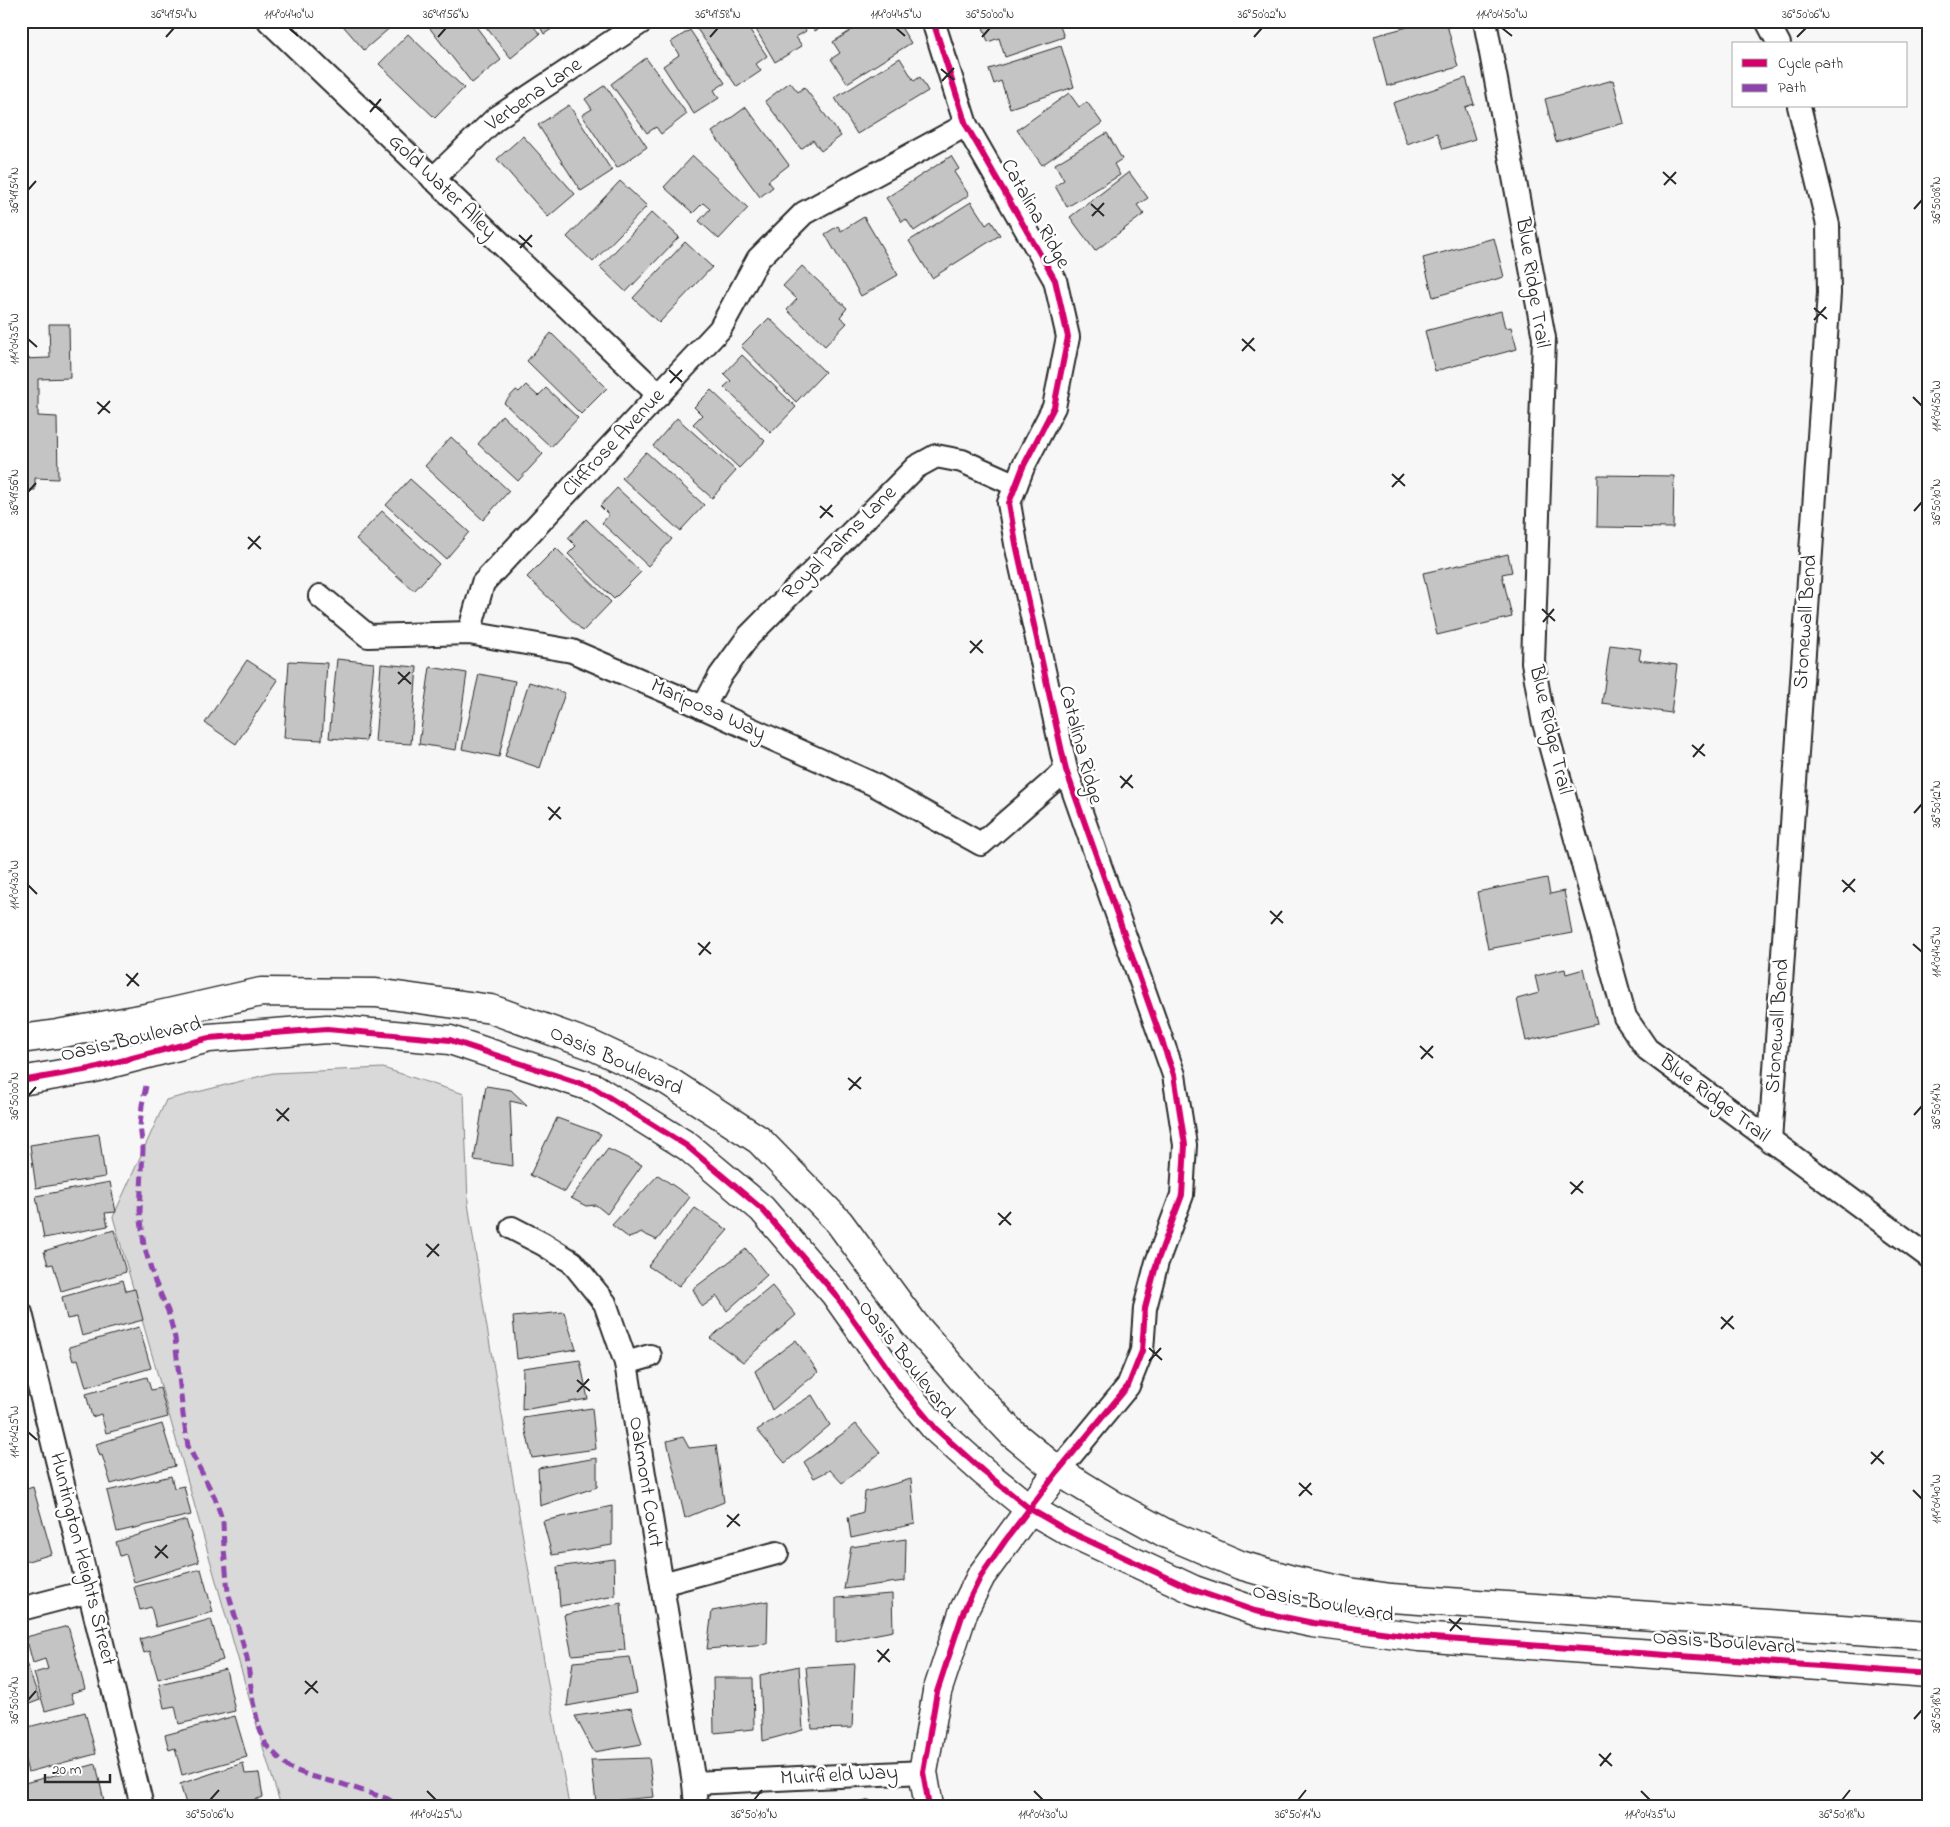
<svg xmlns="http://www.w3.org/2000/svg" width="1950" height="1827" viewBox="0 0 1950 1827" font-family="'Indie Flower',sans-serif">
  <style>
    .green { fill: #d9d9d9; stroke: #828282 }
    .building { fill: #c4c4c4; stroke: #2b2b2b }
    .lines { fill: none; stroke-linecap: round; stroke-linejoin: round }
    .street-casing { stroke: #2b2b2b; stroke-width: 26 }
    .secondary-casing { stroke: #2b2b2b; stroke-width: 31 }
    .street { stroke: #fff; stroke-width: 22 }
    .secondary { stroke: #fff; stroke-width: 28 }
    .quiet { stroke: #8e44ad; stroke-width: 5; stroke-dasharray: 10 5; stroke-linecap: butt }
    .cycleway-casing { stroke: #fff; stroke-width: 9 }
    .cycleway { stroke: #d6006c; stroke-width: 6 }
    .ticks { fill: none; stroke: #2b2b2b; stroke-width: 2 }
    .labels { text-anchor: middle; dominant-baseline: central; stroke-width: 5; stroke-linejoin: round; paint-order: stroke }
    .street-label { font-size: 21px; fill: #2b2b2b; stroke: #fff }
    .neatline { fill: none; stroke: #2b2b2b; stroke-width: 2 }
    .ticks-label { font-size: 12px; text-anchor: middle; fill: #2b2b2b }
  </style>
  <rect width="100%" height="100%" fill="#f7f7f7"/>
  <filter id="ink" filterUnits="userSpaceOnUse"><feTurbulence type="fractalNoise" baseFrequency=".02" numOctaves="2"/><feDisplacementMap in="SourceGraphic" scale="10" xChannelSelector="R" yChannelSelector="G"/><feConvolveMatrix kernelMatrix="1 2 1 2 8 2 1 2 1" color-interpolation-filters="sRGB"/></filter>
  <g filter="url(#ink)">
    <!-- green -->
    <polygon class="green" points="383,1068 464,1094 468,1203 485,1316 569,1806 281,1806 265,1754 113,1217 166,1100 273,1073"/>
    <!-- building -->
    <g class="building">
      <polygon points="339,21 388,21 392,26 364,50"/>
      <polygon points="472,21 501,60 472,83 425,22"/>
      <polygon points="481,21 529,21 540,34 511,58"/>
      <polygon points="537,21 564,21 544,34"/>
      <polygon points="702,21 744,21 767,56 756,64 761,71 737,87 695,26"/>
      <polygon points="751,21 801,21 806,31 796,37 802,46 775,62"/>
      <polygon points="809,21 830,21 815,31"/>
      <polygon points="866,21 897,21 911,43 847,83 831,59 840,53 833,42"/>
      <polygon points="981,21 1058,21 1064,37 1005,57 999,38 988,42"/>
      <polygon points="1430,21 1446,21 1458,67 1387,86 1374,36"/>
      <polygon points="690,30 725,83 714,90 719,98 694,114 663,66 679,55 671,42"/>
      <polygon points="408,34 464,88 435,118 379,64"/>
      <polygon points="1061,46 1074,87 1010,108 1001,81 994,84 989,69"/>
      <polygon points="646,58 687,114 661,134 656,127 647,133 611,84"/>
      <polygon points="900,58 914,81 920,77 928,91 857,134 835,98"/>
      <polygon points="1466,78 1474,104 1465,107 1475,139 1443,149 1437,133 1407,144 1393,103"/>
      <polygon points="1613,80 1624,123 1556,142 1545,99"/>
      <polygon points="790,82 798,92 804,87 841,136 821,151 813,140 801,149 765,101"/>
      <polygon points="605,85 647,147 617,168 582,115 592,109 585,99"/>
      <polygon points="1069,93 1079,107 1087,102 1102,123 1042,165 1017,130"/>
      <polygon points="569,105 612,171 581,191 538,125"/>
      <polygon points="746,107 789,165 768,181 773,187 760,197 712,132"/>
      <polygon points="1107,133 1122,159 1114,164 1120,175 1067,207 1055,186 1064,180 1055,164"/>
      <polygon points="523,136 575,194 548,217 497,159"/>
      <polygon points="693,156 748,208 719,239 699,221 710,209 703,203 693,213 664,187"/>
      <polygon points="951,156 959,169 954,172 969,195 914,231 906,219 902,222 886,198"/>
      <polygon points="1129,172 1148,198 1137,205 1144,214 1095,251 1070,217"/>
      <polygon points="620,181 647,206 593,262 567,237"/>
      <polygon points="971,202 986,225 991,221 1000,235 932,278 909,241"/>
      <polygon points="652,212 679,237 626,292 600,267"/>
      <polygon points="864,217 898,275 861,296 825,234 838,226 841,231"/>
      <polygon points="1494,238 1504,277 1433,297 1423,258"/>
      <polygon points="685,242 712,267 659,323 633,298"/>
      <polygon points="802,266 847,308 840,317 847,323 825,346 787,310 797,299 783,286"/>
      <polygon points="1501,311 1505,328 1511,327 1517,349 1435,371 1425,331"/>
      <polygon points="769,318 825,372 796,402 741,346"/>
      <polygon points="49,324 69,324 70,378 38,379 38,416 57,417 58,479 35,478 35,490 21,490 21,359 50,358"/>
      <polygon points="551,333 607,388 581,414 527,361"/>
      <polygon points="742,355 796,407 771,433 724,387 731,381 724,374"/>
      <polygon points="526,385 538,396 546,388 578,418 551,447 504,403 516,390 519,392"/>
      <polygon points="711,390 765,441 739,468 693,424 702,415 694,407"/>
      <polygon points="502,415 543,454 518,481 478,444"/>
      <polygon points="677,418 736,471 712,498 653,446"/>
      <polygon points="451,437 509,491 483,520 425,466"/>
      <polygon points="646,452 704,505 680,531 622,478"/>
      <polygon points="1598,475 1674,476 1673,528 1597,527"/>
      <polygon points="410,479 469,532 446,559 386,505"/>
      <polygon points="617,488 672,539 648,566 602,523 609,515 600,506"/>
      <polygon points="382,511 439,564 414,591 356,539"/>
      <polygon points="586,519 641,572 614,599 568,554 576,546 568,538"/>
      <polygon points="556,548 611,602 583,631 527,577"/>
      <polygon points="1508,554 1512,572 1502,574 1512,617 1437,635 1423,573"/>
      <polygon points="1610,645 1641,649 1639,660 1677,665 1671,713 1602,703"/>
      <polygon points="337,659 374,663 366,741 329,738"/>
      <polygon points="247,660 278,680 236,744 205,723"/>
      <polygon points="289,661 327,663 322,740 284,738"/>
      <polygon points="381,664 417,667 411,744 375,742"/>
      <polygon points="430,667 467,673 456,750 419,744"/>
      <polygon points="479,674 515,681 499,757 462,749"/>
      <polygon points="529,682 565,693 540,768 505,756"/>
      <polygon points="1547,878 1550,894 1564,891 1572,933 1488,949 1477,892"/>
      <polygon points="1565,969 1566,974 1584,969 1597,1024 1526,1041 1517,999 1539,993 1535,976"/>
      <polygon points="486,1086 511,1090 527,1105 510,1101 513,1166 474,1160"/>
      <polygon points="557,1118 601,1134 565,1192 530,1175"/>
      <polygon points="99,1134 105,1177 36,1188 30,1145"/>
      <polygon points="608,1149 642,1165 607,1214 596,1205 586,1206 571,1198"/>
      <polygon points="658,1175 690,1197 657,1240 642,1233 629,1238 612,1225"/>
      <polygon points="110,1182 116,1212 105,1213 108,1226 44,1238 36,1196"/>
      <polygon points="695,1208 728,1230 679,1286 648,1266"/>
      <polygon points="114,1230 126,1272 61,1291 53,1264 48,1265 44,1251"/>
      <polygon points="746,1249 767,1275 727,1311 717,1296 702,1307 693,1289"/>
      <polygon points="123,1280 126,1291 135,1289 143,1320 82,1336 77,1317 67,1319 62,1297"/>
      <polygon points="772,1286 796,1315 743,1362 710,1338"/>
      <polygon points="564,1312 576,1349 517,1359 513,1317"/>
      <polygon points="139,1327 151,1368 86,1387 78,1359 73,1361 69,1347"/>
      <polygon points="796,1340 818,1372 772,1410 755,1371"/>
      <polygon points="580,1360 588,1399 522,1410 523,1368"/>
      <polygon points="147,1377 151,1390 160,1388 168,1417 106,1433 101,1414 92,1417 86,1394"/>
      <polygon points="812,1395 830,1425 785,1463 757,1430"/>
      <polygon points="592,1408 596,1449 532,1458 523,1418"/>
      <polygon points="162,1424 175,1466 111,1484 102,1455 100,1456 96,1444"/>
      <polygon points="856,1424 880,1453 842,1483 830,1470 814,1478 804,1462"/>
      <polygon points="683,1437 689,1448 716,1445 724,1502 685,1518 667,1441"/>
      <polygon points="21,1456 26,1472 21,1474"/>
      <polygon points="597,1458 597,1487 540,1506 538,1468"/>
      <polygon points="171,1476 174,1488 184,1486 191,1515 117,1532 107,1491"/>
      <polygon points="911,1479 915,1524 851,1538 848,1517 863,1512 865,1492"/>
      <polygon points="33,1487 52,1554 21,1563 21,1491"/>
      <polygon points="612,1506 612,1545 552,1555 543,1521"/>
      <polygon points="186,1520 199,1562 134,1582 126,1554 120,1556 116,1542"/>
      <polygon points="906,1539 905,1581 844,1589 851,1547"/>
      <polygon points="614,1559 615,1596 560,1606 557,1567"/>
      <polygon points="201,1569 213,1612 156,1627 151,1607 140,1610 134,1587"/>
      <polygon points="892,1594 893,1631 836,1642 836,1598"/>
      <polygon points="768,1601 767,1644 707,1649 712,1611"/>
      <polygon points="621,1603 625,1650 572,1655 564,1615"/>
      <polygon points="211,1619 223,1660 158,1679 150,1651 144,1653 140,1639"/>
      <polygon points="68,1626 85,1689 71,1693 74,1703 45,1711 34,1673 48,1669 45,1659 33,1663 26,1637"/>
      <polygon points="21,1650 40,1700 24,1706 26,1714 21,1716"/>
      <polygon points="630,1657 637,1693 567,1706 573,1662"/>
      <polygon points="855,1664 852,1728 812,1729 806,1667"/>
      <polygon points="799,1666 803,1730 763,1741 760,1675"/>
      <polygon points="226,1669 235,1711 179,1724 175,1706 164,1708 159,1684"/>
      <polygon points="713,1678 753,1678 754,1729 714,1733"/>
      <polygon points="631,1708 642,1744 594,1752 575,1716"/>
      <polygon points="85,1712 96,1754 28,1772 21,1746 21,1729"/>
      <polygon points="235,1716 247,1757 182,1775 175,1748 169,1750 165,1735"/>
      <polygon points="649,1758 654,1797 596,1802 591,1760"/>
      <polygon points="243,1763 245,1774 259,1773 263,1797 239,1806 201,1806 201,1800 186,1804 180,1784"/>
      <polygon points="96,1764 104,1802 91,1806 26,1806 21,1793 21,1784"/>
      <polygon points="870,1800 870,1806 847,1806"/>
    </g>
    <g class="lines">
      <defs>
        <g id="street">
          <polyline points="269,21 659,395"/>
          <polyline points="933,21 966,125 1055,280 1068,337 1054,407 1023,467 1009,503 1016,544 1066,770 1174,1075 1185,1145 1182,1195 1157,1262 1145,1308 1142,1351 1128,1386 1058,1471"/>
          <polyline points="1485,21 1544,338 1533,662 1543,719 1625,1017 1647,1049 1929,1257"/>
          <polyline points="1767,21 1779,44"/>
          <polyline points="433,179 495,119 643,21"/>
          <polyline points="320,596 368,636 469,633 572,651 684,699 873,784 981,844 1066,770"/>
          <polyline points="469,633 483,583 720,329 758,259 804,213 966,125"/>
          <polyline points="703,708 720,676 749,636 916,467 936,456 962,461 1016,485"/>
          <polyline points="1770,1141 1829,293 1828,225 1799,106"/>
          <polyline points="512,1228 543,1244 572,1262 605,1303 626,1363 694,1783 696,1806"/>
          <polyline points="21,1313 142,1806"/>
          <polyline points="626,1363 650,1356"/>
          <polyline points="662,1584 777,1553"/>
          <polyline points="21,1609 90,1591"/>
          <polyline points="694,1783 923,1772"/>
        </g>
        <g id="secondary">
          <polyline points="21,1039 57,1034 151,1017 261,992 376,993 491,1009 591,1045 668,1081 759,1140 839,1222 914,1324 975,1394 1013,1434 1058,1471 1112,1504 1165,1533 1240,1565 1292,1580 1349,1592 1391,1598 1929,1635"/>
          <polyline points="21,1081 90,1069 209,1038 327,1029 450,1040 594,1088 687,1146 762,1209 835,1294 900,1386 936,1429 984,1472 1030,1509 1070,1532 1194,1590 1255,1611 1313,1623 1419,1637 1929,1674"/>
          <polyline points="929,1806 923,1772 937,1692 964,1610 981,1576 1058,1471"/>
        </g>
      </defs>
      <!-- street casing -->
      <use href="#street" class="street-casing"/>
      <!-- secondary casing -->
      <use href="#secondary" class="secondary-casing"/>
      <!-- street -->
      <use href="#street" class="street"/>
      <!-- secondary -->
      <use href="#secondary" class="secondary"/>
      <!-- quiet -->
      <polyline class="quiet" points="146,1086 142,1105 140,1126 143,1149 140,1211 144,1246 154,1279 168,1311 175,1338 183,1415 188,1446 215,1498 223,1522 224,1549 228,1592 247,1658 253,1702 259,1727 266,1745 289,1768 310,1776 342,1784 388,1799 399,1806"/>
      <defs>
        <g id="cycleway">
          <polyline points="21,1081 90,1069 209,1038 327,1029 450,1040 594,1088 687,1146 762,1209 835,1294 900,1386 936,1429 984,1472 1030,1509 1070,1532 1194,1590 1255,1611 1313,1623 1419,1637 1929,1674"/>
          <polyline points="929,1806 923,1772 937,1692 964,1610 981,1576 1005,1541 1058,1471 1128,1386 1142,1351 1145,1308 1157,1262 1182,1195 1185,1145 1174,1075 1066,770 1016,544 1009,503 1023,467 1054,407 1068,337 1055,280 966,125 933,21"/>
        </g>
      </defs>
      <!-- cycleway casing -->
      <use href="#cycleway" class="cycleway-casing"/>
      <!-- cycleway -->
      <use href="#cycleway" class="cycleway"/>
    </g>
  </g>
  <!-- ticks -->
  <path class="ticks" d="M 289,28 L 298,36M 896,28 L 905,36M 1502,28 L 1512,36M 166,37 L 174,28M 438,37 L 446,28M 710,37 L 718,28M 982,37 L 990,28M 1254,37 L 1262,28M 1797,37 L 1806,28M 941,69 L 954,80M 942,81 L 954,68M 369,100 L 382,112M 370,112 L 381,99M 1663,172 L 1676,184M 1664,185 L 1676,172M 28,190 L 36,181M 1091,204 L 1104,216M 1914,209 L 1922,200M 1092,216 L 1104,203M 519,235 L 532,247M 520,248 L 532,235M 1814,308 L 1827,319M 1814,320 L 1826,307M 28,339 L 37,347M 1242,339 L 1255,351M 1242,351 L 1254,338M 669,370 L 682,382M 670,383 L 682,370M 1913,397 L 1922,406M 97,402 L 110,413M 98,414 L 110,401M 1392,474 L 1405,486M 1392,487 L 1404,474M 28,492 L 36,483M 820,506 L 833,517M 1914,511 L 1922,502M 820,518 L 832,505M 248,537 L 261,549M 248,549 L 260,536M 1542,609 L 1555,621M 1543,622 L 1554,609M 970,641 L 983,653M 970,653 L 982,640M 398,672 L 411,684M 398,684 L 410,672M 1692,745 L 1705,756M 1693,757 L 1704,744M 1120,776 L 1133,788M 1121,788 L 1132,775M 548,807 L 561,819M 1914,813 L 1922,804M 549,820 L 560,807M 1842,880 L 1855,892M 28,885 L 37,894M 1843,892 L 1855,879M 1270,911 L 1283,923M 1271,924 L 1282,911M 698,943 L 711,954M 1913,944 L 1922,952M 699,955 L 710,942M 126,974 L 139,986M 127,986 L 138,973M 1420,1046 L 1433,1058M 1421,1059 L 1433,1046M 848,1078 L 861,1089M 849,1090 L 861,1077M 28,1096 L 36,1087M 276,1109 L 289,1121M 1914,1115 L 1922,1106M 277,1121 L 289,1108M 1570,1182 L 1583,1193M 1571,1194 L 1583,1181M 998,1213 L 1011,1225M 999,1225 L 1011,1212M 426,1244 L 439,1256M 427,1257 L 439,1244M 1721,1317 L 1734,1329M 1721,1329 L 1733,1316M 1149,1348 L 1162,1360M 1149,1361 L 1161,1348M 577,1380 L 590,1391M 577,1392 L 589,1379M 28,1432 L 37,1440M 1871,1452 L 1884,1464M 1871,1464 L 1883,1451M 1299,1483 L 1312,1495M 1913,1490 L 1922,1499M 1299,1496 L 1311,1483M 727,1515 L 740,1526M 727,1527 L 739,1514M 155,1546 L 168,1558M 155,1558 L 167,1545M 1449,1619 L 1462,1630M 1450,1631 L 1461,1618M 877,1650 L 890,1662M 878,1662 L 889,1649M 305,1681 L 318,1693M 305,1694 L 317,1681M 28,1700 L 36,1691M 1914,1719 L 1922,1710M 1599,1754 L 1612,1766M 1600,1766 L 1611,1753M 427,1791 L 436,1800M 1034,1791 L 1043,1800M 1641,1791 L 1650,1800M 210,1800 L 219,1790M 754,1800 L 762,1790M 1298,1800 L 1306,1790M 1842,1800 L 1850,1790"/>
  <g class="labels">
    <!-- street labels -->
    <g class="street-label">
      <text transform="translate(534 95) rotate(-35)">Verbena Lane</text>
      <text transform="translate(442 187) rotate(44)">Gold Water Alley</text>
      <text transform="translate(1035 214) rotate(61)">Catalina Ridge</text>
      <text transform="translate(1532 283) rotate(81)">Blue Ridge Trail</text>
      <text transform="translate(614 443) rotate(-47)">Cliffrose Avenue</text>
      <text transform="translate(840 543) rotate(-45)">Royal Palms Lane</text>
      <text transform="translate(1806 622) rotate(-86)">Stonewall Bend</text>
      <text transform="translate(708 710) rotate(24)">Mariposa Way</text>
      <text transform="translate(1550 730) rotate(77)">Blue Ridge Trail</text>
      <text transform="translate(1080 745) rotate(75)">Catalina Ridge</text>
      <text transform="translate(1778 1026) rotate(-86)">Stonewall Bend</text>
      <text transform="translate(131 1040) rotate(-13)">Oasis Boulevard</text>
      <text transform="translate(616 1061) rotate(24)">Oasis Boulevard</text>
      <text transform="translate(1714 1099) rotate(37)">Blue Ridge Trail</text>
      <text transform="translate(906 1360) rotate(52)">Oasis Boulevard</text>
      <text transform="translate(645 1482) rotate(81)">Oakmont Court</text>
      <text transform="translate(82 1559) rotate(76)">Huntington Heights Street</text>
      <text transform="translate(1323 1604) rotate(10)">Oasis Boulevard</text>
      <text transform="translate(1724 1643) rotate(4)">Oasis Boulevard</text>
      <text transform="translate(839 1776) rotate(-3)">Muirfield Way</text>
    </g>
  </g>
  <!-- margin -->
  <rect width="1950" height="1827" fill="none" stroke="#fff" stroke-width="55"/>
  <!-- legend -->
  <rect x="1732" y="42" width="175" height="65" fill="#ffffff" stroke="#aaaaaa"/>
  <rect x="1742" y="59" width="25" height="8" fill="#d6006c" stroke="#aaaaaa"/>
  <text x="1778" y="68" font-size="15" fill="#2b2b2b">Cycle path</text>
  <rect x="1742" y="84" width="25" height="8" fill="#8e44ad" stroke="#aaaaaa"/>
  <text x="1778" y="92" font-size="15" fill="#2b2b2b">Path</text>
  <!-- scale -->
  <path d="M45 1774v8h65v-8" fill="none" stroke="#2b2b2b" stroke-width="2.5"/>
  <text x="52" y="1774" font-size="15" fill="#2b2b2b" stroke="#ffffff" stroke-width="4" paint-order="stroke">20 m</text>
  <rect x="28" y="28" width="1894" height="1772" class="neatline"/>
  <g class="ticks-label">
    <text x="174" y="18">36°49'54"N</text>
    <text x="289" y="18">114°04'40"W</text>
    <text x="446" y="18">36°49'56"N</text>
    <text x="718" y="18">36°49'58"N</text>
    <text x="896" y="18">114°04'45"W</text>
    <text x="990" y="18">36°50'00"N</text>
    <text x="1262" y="18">36°50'02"N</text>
    <text x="1502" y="18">114°04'50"W</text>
    <text x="1806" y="18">36°50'06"N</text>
    <text transform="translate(14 190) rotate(-90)" y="4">36°49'54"N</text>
    <text transform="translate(1936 200) rotate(-90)" y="4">36°50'08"N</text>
    <text transform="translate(14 339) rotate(-90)" y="4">114°04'35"W</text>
    <text transform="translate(1936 406) rotate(-90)" y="4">114°04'50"W</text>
    <text transform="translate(14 492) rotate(-90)" y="4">36°49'56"N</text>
    <text transform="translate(1936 502) rotate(-90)" y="4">36°50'10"N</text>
    <text transform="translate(1936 804) rotate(-90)" y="4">36°50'12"N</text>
    <text transform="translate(14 885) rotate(-90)" y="4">114°04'30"W</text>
    <text transform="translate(1936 952) rotate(-90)" y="4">114°04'45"W</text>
    <text transform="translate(14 1096) rotate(-90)" y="4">36°50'00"N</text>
    <text transform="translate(1936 1106) rotate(-90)" y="4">36°50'14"N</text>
    <text transform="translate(14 1432) rotate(-90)" y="4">114°04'25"W</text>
    <text transform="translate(1936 1499) rotate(-90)" y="4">114°04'40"W</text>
    <text transform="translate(14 1700) rotate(-90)" y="4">36°50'04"N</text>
    <text transform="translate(1936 1710) rotate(-90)" y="4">36°50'18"N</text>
    <text x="210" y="1818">36°50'06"N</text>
    <text x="436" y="1818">114°04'25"W</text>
    <text x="754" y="1818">36°50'10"N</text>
    <text x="1043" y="1818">114°04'30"W</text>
    <text x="1298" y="1818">36°50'14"N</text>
    <text x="1650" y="1818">114°04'35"W</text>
    <text x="1842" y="1818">36°50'18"N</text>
  </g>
</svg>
